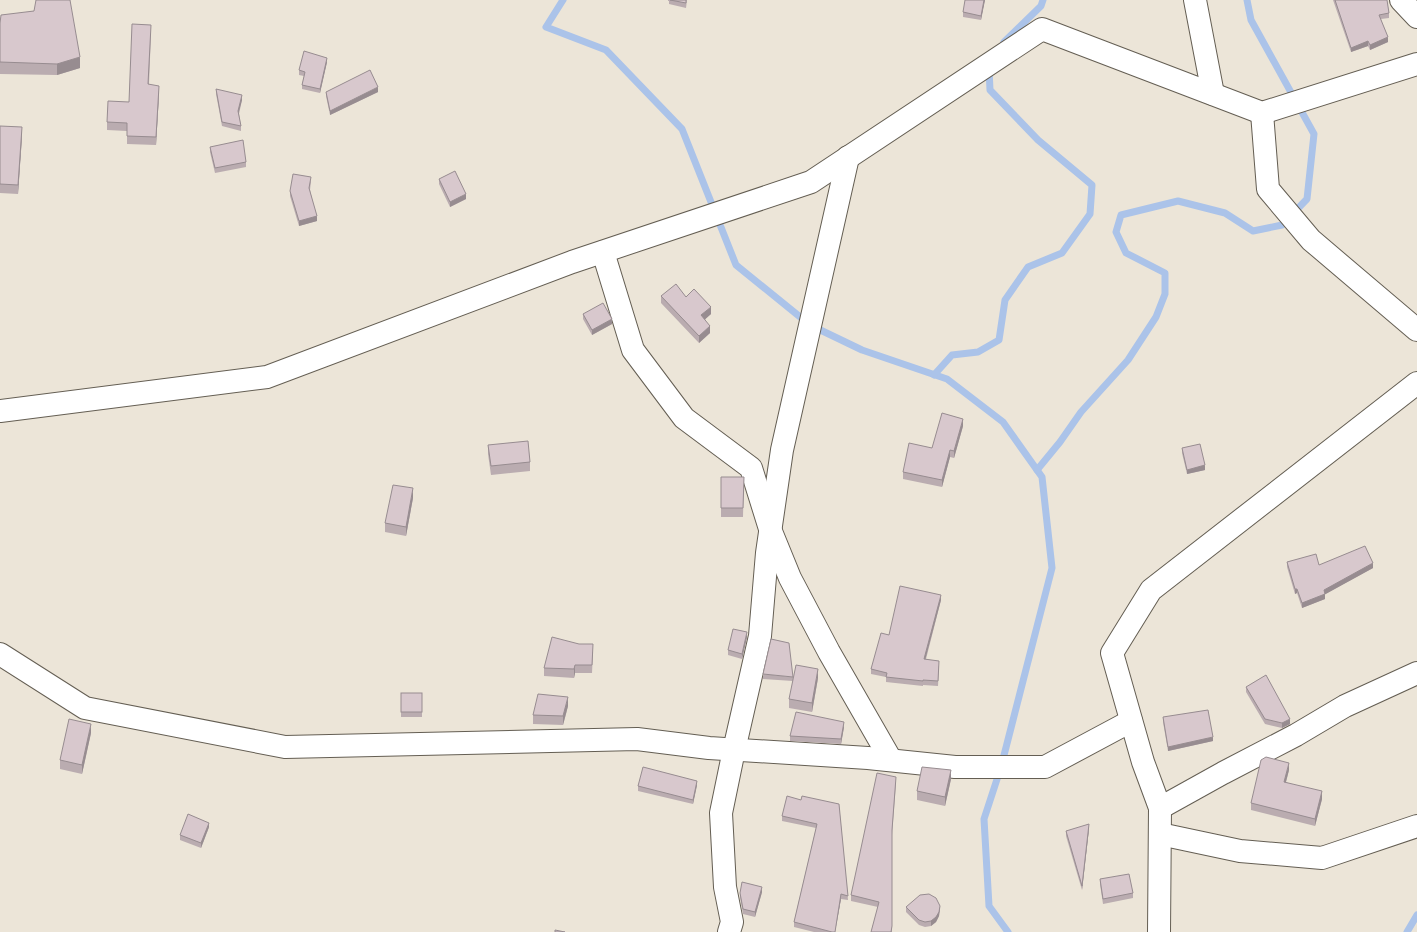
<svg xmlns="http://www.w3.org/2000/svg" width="1417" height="932" viewBox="0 0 1417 932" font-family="'PT Sans',sans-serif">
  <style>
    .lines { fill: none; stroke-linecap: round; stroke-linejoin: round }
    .stream { stroke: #abc3e9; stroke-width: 7 }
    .street-casing { stroke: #645e53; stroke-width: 24 }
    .street { stroke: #fff; stroke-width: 22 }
    .wall { fill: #baacb0 }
    .shaded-wall { fill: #978c90 }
    .building { fill: #d8c8cd; stroke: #978c90 }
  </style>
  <rect width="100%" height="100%" fill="#ece5d8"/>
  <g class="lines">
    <!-- stream -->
    <g class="stream">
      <polyline points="563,0 546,27 606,50 682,129 736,265 810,325 862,350 947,379 1003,422 1042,477 1052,568 1001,767 984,819 989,906 1008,932"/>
      <polyline points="1004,42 1041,6 1043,0"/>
      <polyline points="934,375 952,355 978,352 999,340 1005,300 1028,267 1062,253 1090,214 1092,185 1038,140 990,90 989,69"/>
      <polyline points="1037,470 1060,442 1081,412 1128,360 1156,317 1165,294 1165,273 1126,253 1116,232 1121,215 1178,201 1225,213 1253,231 1282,225 1307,199 1314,134 1251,20 1247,0"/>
      <polyline points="1407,932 1417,915"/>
    </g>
    <defs>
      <g id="street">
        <polyline points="1195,0 1213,94"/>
        <polyline points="1401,0 1417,17"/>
        <polyline points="1262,113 1268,189 1311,240 1417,330"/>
        <polyline points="603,252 633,350 684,418 751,468 770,529 790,578 829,652 891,760"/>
        <polyline points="0,411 267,377 572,262 811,182 1042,29 1262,113 1417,64"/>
        <polyline points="0,654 85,708 285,747 637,739 709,748 868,758 955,767 1045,767 1131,721"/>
        <polyline points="1160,808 1223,773 1296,735 1345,706 1417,673"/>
        <polyline points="1160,834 1240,851 1322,858 1417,826"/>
        <polyline points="729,932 732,922 725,887 721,813 734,750 760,636 767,553 782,450 848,157"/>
        <polyline points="1159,932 1160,808 1143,762 1112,653 1151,590 1417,383"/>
      </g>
    </defs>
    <!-- street casing -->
    <use href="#street" class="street-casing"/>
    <!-- street -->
    <use href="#street" class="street"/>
  </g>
  <!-- wall -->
  <g class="wall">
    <polygon points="668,0 687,0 686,8 669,4 669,1 668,1"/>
    <polygon points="985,0 981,20 963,17 963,12"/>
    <polygon points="1333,0 1387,0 1389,13 1389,18 1381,19 1388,42 1370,50 1368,46 1351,52"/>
    <polygon points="34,11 80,68 57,75 0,74 0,23"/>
    <polygon points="151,33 149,84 159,94 156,145 127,144 127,131 107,130 107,122 129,102"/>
    <polygon points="327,62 320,93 302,89 302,85 304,76 299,75 299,70"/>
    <polygon points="216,89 242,100 239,114 241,126 241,131 222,126 216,94"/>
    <polygon points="326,92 378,92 330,115 326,96"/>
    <polygon points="0,126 22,136 18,194 0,193"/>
    <polygon points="210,147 246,162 246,167 215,173 210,152"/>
    <polygon points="439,179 466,199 450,207 439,184"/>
    <polygon points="311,181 310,190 317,221 299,226 290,196 290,191"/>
    <polygon points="661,296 686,297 711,314 705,319 710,333 699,343 661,303"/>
    <polygon points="583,314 612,324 592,335 583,319"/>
    <polygon points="963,426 954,458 950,457 942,487 903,479 903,472 932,448"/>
    <polygon points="488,445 530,462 530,471 491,475 488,454"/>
    <polygon points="1182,448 1205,470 1187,474 1182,453"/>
    <polygon points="721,477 744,477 743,517 721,517"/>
    <polygon points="413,498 406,536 385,532 385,523"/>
    <polygon points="1287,562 1319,565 1373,568 1325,594 1325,599 1302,608 1297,593 1295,594 1287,567"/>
    <polygon points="941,600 926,659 939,666 938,686 923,685 923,686 886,682 886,677 871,674 871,669 889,635"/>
    <polygon points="747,637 742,659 728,655 728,650"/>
    <polygon points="593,652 592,673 575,673 574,678 544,676 544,668"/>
    <polygon points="763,674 793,677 793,681 763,679"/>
    <polygon points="818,678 812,712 789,708 789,699"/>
    <polygon points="1246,687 1290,724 1282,728 1265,724 1246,692"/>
    <rect x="401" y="693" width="21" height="24"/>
    <polygon points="568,706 563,725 533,724 533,715"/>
    <polygon points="1163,717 1213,741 1168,751 1163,722"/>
    <polygon points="844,727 841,744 790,741 790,736"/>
    <polygon points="91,733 82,774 60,769 60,760"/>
    <polygon points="1289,770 1286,782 1322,799 1315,826 1251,810 1251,803"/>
    <polygon points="951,779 945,806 917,800 917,791"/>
    <polygon points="896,783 892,835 892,932 871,932 878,907 851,901 851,895"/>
    <polygon points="697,785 693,804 638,791 638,786"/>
    <polygon points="839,804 848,900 841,899 835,932 814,932 794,927 794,922 816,828 782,821 782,816"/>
    <polygon points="209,827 201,848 180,840 180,835"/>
    <polygon points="1089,829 1082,890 1066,836 1066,831"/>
    <polygon points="1100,879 1133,893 1133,898 1103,904 1100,884"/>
    <polygon points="762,892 755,917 743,914 740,897 740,893"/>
    <polygon points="906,907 940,910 939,916 936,922 931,926 925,927 919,925 906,912"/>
  </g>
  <!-- shaded-wall -->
  <g class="shaded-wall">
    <polygon points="984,0 985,0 981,20 981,16"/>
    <polygon points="1388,37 1388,42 1370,50 1370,45"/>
    <polygon points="1368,41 1368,46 1351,52 1351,48"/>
    <polygon points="80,57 80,68 57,75 57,64"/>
    <polygon points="327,58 327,62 320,93 320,89"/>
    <polygon points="159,86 159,94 156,145 156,137"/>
    <polygon points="378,87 378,92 330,115 330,111"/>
    <polygon points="242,95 242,100 238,115 238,111"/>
    <polygon points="22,127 22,136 18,194 18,185"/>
    <polygon points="466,194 466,199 450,207 450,202"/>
    <polygon points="317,216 317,221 299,226 299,221"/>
    <polygon points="711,307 711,314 701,323 701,315"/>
    <polygon points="612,319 612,324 592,335 592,330"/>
    <polygon points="710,326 710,333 699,343 699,336"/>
    <polygon points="963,419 963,426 954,458 954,451"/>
    <polygon points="950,450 950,457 942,487 942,480"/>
    <polygon points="1205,465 1205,470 1187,474 1187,470"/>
    <polygon points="413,488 413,498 406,536 406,527"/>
    <polygon points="1373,563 1373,568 1324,595 1324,590"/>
    <polygon points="1295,589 1297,589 1297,593 1295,594"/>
    <polygon points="1325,594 1325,599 1302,608 1302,603"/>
    <polygon points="941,595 941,600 924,664 924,659"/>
    <polygon points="747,632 747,637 742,659 742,654"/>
    <polygon points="575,665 575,673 574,678 574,669"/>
    <polygon points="818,669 818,678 812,712 812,703"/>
    <polygon points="568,697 568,706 563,725 563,716"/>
    <polygon points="1290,719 1290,724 1282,728 1282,723"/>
    <polygon points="844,722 844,727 841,744 841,739"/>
    <polygon points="91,724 91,733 82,774 82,765"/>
    <polygon points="1213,737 1213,741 1168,751 1168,747"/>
    <polygon points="1289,763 1289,770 1284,789 1284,782"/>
    <polygon points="951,770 951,779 945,806 945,797"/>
    <polygon points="697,781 697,785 693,804 693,800"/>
    <polygon points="1322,791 1322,799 1315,826 1315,819"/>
    <polygon points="209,823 209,827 201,848 201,843"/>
    <polygon points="1089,824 1089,829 1082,890 1082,886"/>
    <polygon points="762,887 762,892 755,917 755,912"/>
    <polygon points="841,894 841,899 835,932"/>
    <polygon points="940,906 939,916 936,922 931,926 931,921"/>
  </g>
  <!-- building -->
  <g class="building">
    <polygon points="36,0 70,0 80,57 57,64 0,62 0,23 1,15 34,11"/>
    <polygon points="670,0 686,0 686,3"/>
    <polygon points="965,0 984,0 981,16 963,12"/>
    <polygon points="1335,0 1387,0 1389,13 1379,15 1388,37 1370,45 1368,41 1351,48"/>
    <polygon points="132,24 151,25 148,84 159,86 156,137 127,136 127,123 107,122 108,101 129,102"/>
    <polygon points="304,51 327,58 320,89 302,85 305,72 299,70"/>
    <polygon points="370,70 378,87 330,111 326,92"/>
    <polygon points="216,89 242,95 238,111 241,126 222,122"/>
    <polygon points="0,126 22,127 18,185 0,184"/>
    <polygon points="243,140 246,162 215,168 210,147"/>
    <polygon points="455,171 466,194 450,202 439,179"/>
    <polygon points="293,174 311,177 309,188 317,216 299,221 290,191"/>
    <polygon points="676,284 686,297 694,289 711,307 701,315 710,326 699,336 661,296"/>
    <polygon points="603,303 612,319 592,330 583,314"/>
    <polygon points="942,413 963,419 954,451 950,450 942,480 903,472 909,443 932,448"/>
    <polygon points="528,441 530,462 491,466 488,445"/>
    <polygon points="1200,444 1205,465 1187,470 1182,448"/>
    <polygon points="721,477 744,477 743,508 721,508"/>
    <polygon points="393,485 413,488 406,527 385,523"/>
    <polygon points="1365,546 1373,563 1324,590 1325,594 1302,603 1297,589 1295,589 1287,562 1316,554 1319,565"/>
    <polygon points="900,586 941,595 924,659 939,661 938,681 923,680 923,681 886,677 887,673 871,669 881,633 889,635"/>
    <polygon points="733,629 747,632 742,654 728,650"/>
    <polygon points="552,637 579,644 593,644 592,665 575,665 574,669 544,668"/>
    <polygon points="771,639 789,643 793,677 763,674"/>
    <polygon points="796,665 818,669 812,703 789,699"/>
    <polygon points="1266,675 1290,719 1282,723 1265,719 1246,687"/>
    <rect x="401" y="693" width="21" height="19"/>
    <polygon points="538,694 568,697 563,716 533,715"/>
    <polygon points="1208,710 1213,737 1168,747 1163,717"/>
    <polygon points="796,712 844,722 841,739 790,736"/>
    <polygon points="69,719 91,724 82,765 60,760"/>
    <polygon points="1266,757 1289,763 1284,782 1322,791 1315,819 1251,803 1261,760"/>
    <polygon points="643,767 697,781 693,800 638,786"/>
    <polygon points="922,767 951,770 945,797 917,791"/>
    <polygon points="877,773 896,777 892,830 892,926 891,932 871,932 879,902 851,895"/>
    <polygon points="787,796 801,800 802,796 839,804 848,896 841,894 835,932 832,932 794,922 817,824 782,816"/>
    <polygon points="188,814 209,823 201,843 180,835"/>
    <polygon points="1089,824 1082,886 1066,831"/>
    <polygon points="1129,874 1133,893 1103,899 1100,879"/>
    <polygon points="742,882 762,887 755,912 743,909 740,893"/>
    <polygon points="929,894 936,898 940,906 939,912 936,917 931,921 925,922 919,920 906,907 920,895"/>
    <polygon points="555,930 565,932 555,932"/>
  </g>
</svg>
